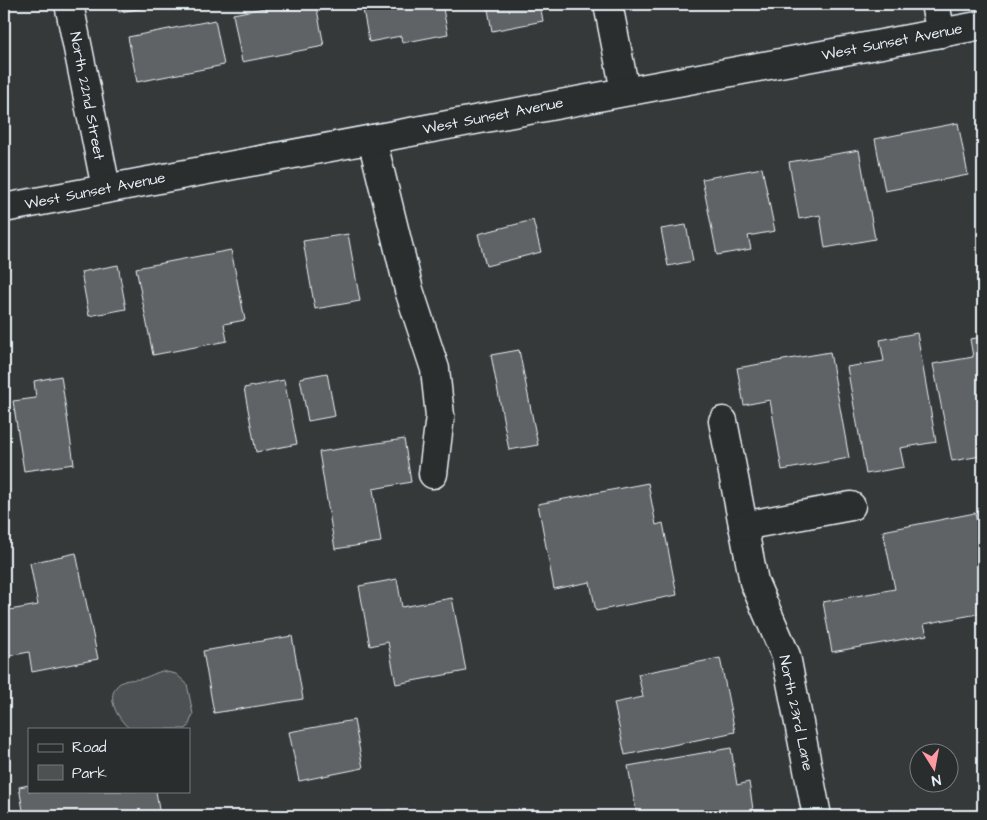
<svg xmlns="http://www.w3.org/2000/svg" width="987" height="820" viewBox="0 0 987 820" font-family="'Architects Daughter',sans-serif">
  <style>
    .green { fill: #4d5152; stroke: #9aa1a5 }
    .building { fill: #5f6365; stroke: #e8f1f8 }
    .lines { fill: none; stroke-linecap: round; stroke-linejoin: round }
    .minor-casing { stroke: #e8f1f8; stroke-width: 31 }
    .minor { stroke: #2a2d2e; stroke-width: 28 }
    .labels { text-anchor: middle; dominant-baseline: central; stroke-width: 4; stroke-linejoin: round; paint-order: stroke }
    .street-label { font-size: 15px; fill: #e8f1f8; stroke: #2a2d2e }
  </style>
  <rect width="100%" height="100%" fill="#35393a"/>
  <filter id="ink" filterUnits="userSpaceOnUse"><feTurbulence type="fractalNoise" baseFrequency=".02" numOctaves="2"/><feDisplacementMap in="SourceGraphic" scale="10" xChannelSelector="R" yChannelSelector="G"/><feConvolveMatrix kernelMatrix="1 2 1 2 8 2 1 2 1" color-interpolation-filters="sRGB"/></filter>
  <g filter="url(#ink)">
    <!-- green -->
    <path class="green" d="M 162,671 L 176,674 L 187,684 L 193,714 L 188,727 L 186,729 L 130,729 C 116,718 102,691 124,681 C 130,679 137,680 144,678 C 150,676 155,673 162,671 Z"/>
    <!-- building -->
    <g class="building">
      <polygon points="117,4 152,4 152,7 119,12"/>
      <polygon points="285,4 316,4 324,46 242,62 233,14"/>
      <polygon points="362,4 442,4 448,34 402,43 401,36 369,42"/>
      <polygon points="487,4 540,4 543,21 492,31"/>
      <polygon points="4,14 6,14 7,32 4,33"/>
      <polygon points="215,20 224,65 137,82 128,37"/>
      <polygon points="958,123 968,175 885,191 875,139"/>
      <polygon points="859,150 875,239 825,248 820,215 799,219 789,162"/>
      <polygon points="762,168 775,231 748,236 751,249 717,255 702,179"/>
      <polygon points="533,220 541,252 486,266 478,234"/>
      <polygon points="686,225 693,261 668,266 661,229"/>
      <polygon points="348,234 360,301 315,309 303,241"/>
      <polygon points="231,250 245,320 224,324 227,341 153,355 136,268"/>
      <polygon points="118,265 126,309 89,316 81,272"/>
      <polygon points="917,333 936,442 900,448 904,467 866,474 847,367 884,361 880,340"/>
      <polygon points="983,337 983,465 982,466 981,456 952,461 933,364 973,357 970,339"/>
      <polygon points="519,350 538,445 509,450 491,355"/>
      <polygon points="830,352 849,458 782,470 770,400 744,405 737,368"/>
      <polygon points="327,373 335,416 308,421 300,378"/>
      <polygon points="61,376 74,464 24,471 13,401 36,398 34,381"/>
      <polygon points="284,380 297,444 256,452 244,388"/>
      <polygon points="404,439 411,482 373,489 381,542 335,549 319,452"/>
      <polygon points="648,483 656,525 663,523 677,595 596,611 590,582 554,589 538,504"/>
      <polygon points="975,513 982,545 983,545 983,613 924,624 927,635 832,652 823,602 895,589 883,531"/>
      <polygon points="76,553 98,659 32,672 29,652 4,657 4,611 38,605 30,563"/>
      <polygon points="397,579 402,607 452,598 466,671 396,684 388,642 370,646 359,586"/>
      <polygon points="292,636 303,699 214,713 203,651"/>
      <polygon points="720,658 735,732 625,755 614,703 643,697 638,674"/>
      <polygon points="354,720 363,768 299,781 289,732"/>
      <polygon points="731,748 737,785 749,782 754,816 637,816 628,766"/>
      <polygon points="29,785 29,791 156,791 160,816 24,816 19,787"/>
      <polygon points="390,810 391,816 353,816"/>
    </g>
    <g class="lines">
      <defs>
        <g id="minor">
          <polyline points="69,4 106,188"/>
          <polyline points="608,4 625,91"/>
          <polyline points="935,4 941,33"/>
          <polyline points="372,139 409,290 435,369 440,416 433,474"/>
          <polyline points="4,208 983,25"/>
          <polyline points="723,421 754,582 786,656 817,816"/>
          <polyline points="743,526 851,506"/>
        </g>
      </defs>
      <!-- minor casing -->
      <use href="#minor" class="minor-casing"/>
      <!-- minor -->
      <use href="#minor" class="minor"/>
    </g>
  </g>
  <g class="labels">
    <!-- street labels -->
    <g class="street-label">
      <text transform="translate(892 42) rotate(-11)">West Sunset Avenue</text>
      <text transform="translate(87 96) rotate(79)">North 22nd Street</text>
      <text transform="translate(493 116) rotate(-11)">West Sunset Avenue</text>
      <text transform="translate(95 191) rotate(-11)">West Sunset Avenue</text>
      <text transform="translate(796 713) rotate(78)">North 23rd Lane</text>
    </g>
  </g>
  <!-- margin -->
  <rect width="987" height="820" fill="none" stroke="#2a2d2e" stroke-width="20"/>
  <rect x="10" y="10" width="967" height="800" fill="none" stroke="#e8f1f8" stroke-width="2" filter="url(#ink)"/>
  <!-- legend -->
  <rect x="28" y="728" width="162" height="65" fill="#2a2d2e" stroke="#767b7f"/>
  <rect x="38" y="744" width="25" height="8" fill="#2a2d2e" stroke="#767b7f"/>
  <text x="72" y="752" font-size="15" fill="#e8f1f8">Road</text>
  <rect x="38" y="765" width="25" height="15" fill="#4d5152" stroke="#767b7f"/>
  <text x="72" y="778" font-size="15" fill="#e8f1f8">Park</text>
  <!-- north arrow -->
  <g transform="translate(934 768) rotate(169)"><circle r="24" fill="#2a2d2e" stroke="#767b7f"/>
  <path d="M0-4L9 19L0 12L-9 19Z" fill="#ff9aa2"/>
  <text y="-8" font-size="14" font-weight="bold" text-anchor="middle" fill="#e8f1f8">N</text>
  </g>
</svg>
